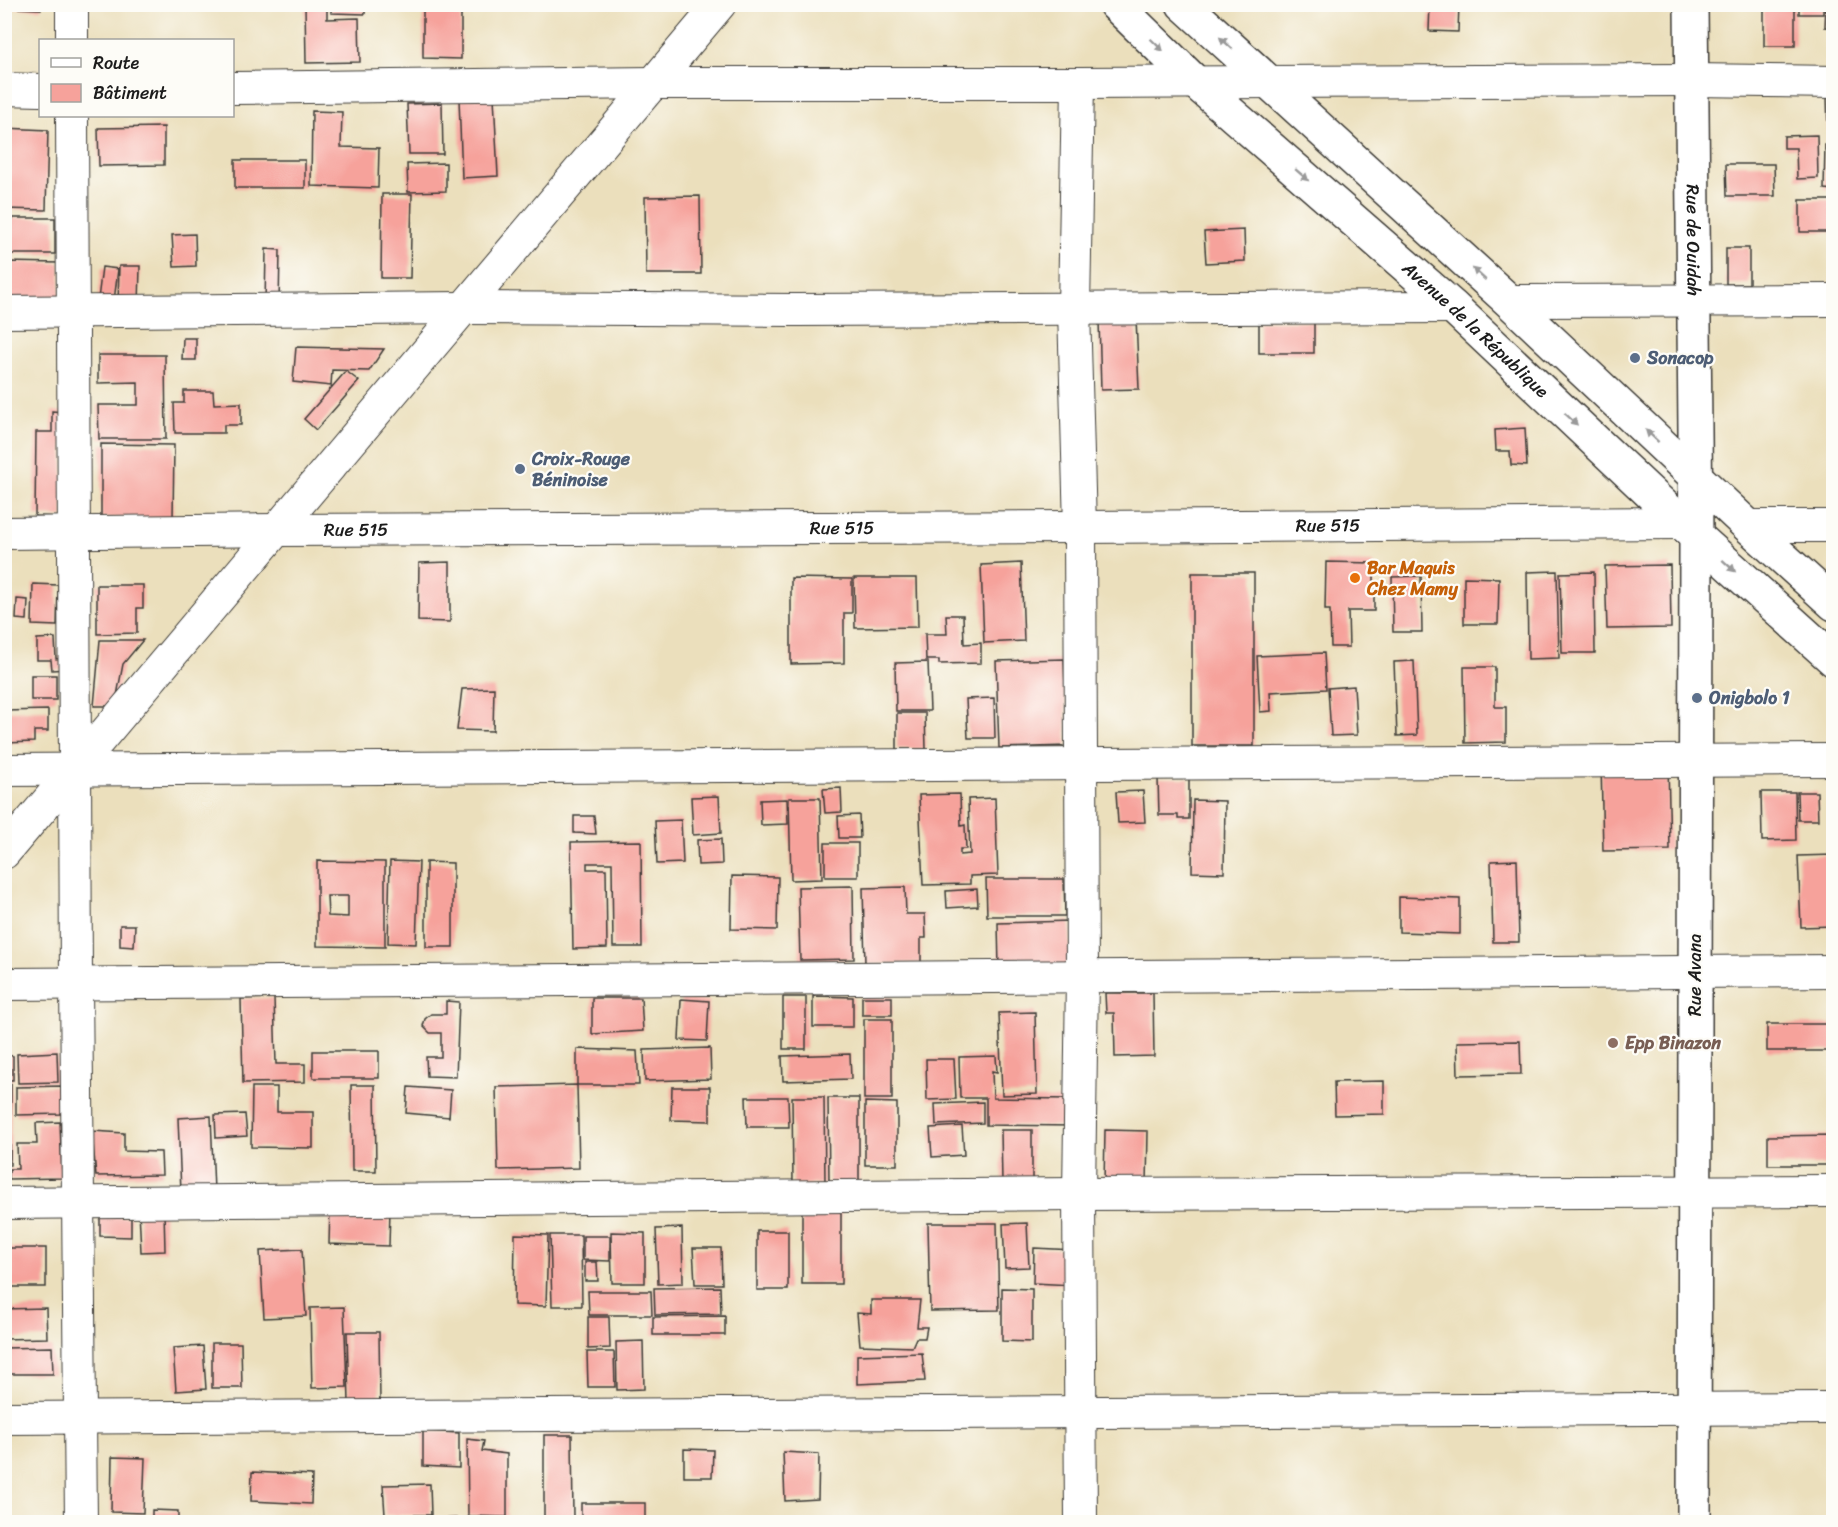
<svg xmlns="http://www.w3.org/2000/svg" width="1838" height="1527" viewBox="0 0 1838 1527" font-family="Sriracha,sans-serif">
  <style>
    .building { fill: #f6a29b; fill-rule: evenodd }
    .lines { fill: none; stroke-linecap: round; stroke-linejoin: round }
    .minor-casing { stroke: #3b3934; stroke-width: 34 }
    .major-casing { stroke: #3b3934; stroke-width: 36 }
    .minor { stroke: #fff; stroke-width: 32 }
    .major { stroke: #fff; stroke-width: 33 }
    .oneway { fill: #999 }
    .service-dot { fill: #5c6f8a; stroke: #fdfcf7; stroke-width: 2 }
    .food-dot { fill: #e8710a; stroke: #fdfcf7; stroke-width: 2 }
    .education-dot { fill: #8d6e63; stroke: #fdfcf7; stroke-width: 2 }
    .labels { text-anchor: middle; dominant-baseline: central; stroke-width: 4.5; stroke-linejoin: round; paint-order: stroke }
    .street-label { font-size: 18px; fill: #1c1c1c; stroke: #fdfcf7 }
    .service-label { font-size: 18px; font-weight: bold; fill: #4e5e75; stroke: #fdfcf7; text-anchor: start }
    .food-label { font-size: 18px; font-weight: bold; fill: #c56008; stroke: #fdfcf7; text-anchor: start }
    .education-label { font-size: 18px; font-weight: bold; fill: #785e54; stroke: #fdfcf7; text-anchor: start }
  </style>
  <rect width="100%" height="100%" fill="#fdfcf7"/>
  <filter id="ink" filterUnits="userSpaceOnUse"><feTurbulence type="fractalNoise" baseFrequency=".0167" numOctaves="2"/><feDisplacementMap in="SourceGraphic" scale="12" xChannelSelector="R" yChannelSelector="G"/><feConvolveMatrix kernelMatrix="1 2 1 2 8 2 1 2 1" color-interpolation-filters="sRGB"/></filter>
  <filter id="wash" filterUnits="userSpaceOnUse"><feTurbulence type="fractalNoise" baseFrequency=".008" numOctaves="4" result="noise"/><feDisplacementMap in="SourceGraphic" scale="24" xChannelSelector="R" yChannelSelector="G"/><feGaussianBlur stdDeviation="1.35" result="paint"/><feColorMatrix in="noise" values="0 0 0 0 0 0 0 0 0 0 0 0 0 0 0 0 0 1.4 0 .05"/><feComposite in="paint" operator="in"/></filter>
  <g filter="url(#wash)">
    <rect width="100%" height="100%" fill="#ebdfbc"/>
    <g id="blocks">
      <!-- building -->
      <g class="building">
        <polygon points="14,4 41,4 41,9 14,8"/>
        <polygon points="305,4 327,4 327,19 359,18 360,62 306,63"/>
        <polygon points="331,4 365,4 365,14 331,13"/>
        <polygon points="423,4 461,4 461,59 423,58"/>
        <polygon points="1430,4 1459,4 1458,32 1429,31"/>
        <rect x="1764" y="4" width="31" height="42"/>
        <rect x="1799" y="4" width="24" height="10"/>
        <polygon points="1826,4 1834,4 1834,28 1825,27"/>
        <polygon points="1827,95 1834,95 1834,132 1828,132"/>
        <polygon points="494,97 498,176 462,178 459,99"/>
        <polygon points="442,103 443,154 409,154 407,104"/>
        <polygon points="312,111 342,112 341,147 379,148 378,188 311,186"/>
        <polygon points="164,127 164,165 99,166 98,128"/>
        <polygon points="4,128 48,130 46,210 4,209"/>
        <polygon points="1817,135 1818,178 1797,179 1796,148 1784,148 1784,136"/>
        <polygon points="1825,145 1834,145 1834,190 1824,189"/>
        <rect x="235" y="160" width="70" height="28"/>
        <polygon points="446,163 446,191 408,192 407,164"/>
        <polygon points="1726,164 1774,164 1775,196 1727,196"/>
        <polygon points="382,194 412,194 410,278 381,278"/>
        <polygon points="700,196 701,274 646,274 645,197"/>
        <rect x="1800" y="200" width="34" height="32"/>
        <rect x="4" y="218" width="51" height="36"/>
        <polygon points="1244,230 1245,261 1206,263 1204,232"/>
        <polygon points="195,234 196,266 174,267 172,235"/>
        <rect x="1726" y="248" width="23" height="36"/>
        <polygon points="266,249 280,250 279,306 265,305"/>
        <polygon points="4,262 60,263 60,300 4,299"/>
        <polygon points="119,266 140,266 139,306 118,305"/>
        <polygon points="102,267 118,269 113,309 97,307"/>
        <polygon points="1136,318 1139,389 1101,390 1099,320"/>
        <rect x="1259" y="321" width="55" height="32"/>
        <polygon points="183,338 196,338 196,360 182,360"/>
        <polygon points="296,347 384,349 369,371 332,370 331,386 293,382"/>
        <polygon points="98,355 165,355 166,439 99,439 98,405 138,405 138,382 98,383"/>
        <polygon points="346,371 359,381 316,430 304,419"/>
        <polygon points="184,391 213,391 214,404 241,403 241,425 224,425 224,433 175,433 174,403 184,403"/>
        <polygon points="52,411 63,412 63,517 35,516 36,432 52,432"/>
        <polygon points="1525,428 1527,466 1511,465 1510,451 1496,451 1495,430"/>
        <polygon points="101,444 174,445 173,519 101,518"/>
        <polygon points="450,562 450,622 418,621 419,563"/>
        <polygon points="1326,562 1374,563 1374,611 1348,611 1349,647 1331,647 1330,610 1325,610"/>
        <polygon points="1021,563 1024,641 984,643 981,565"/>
        <polygon points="1670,565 1671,628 1607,629 1605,566"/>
        <polygon points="1557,571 1559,658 1528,659 1527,572"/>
        <polygon points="1594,572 1595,653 1562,653 1560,573"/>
        <rect x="1192" y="573" width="62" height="173"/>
        <polygon points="1421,576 1422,632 1393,632 1392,577"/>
        <polygon points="1464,577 1499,578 1498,624 1464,624"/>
        <polygon points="791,578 852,579 852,613 844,613 844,663 791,664"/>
        <polygon points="854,578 917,578 918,627 855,628"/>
        <polygon points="33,584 58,585 57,626 32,625"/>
        <polygon points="97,585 143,585 143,608 137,608 137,633 97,634"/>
        <polygon points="17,599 28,600 27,620 16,619"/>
        <polygon points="946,615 963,615 964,644 981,643 981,663 939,664 939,660 926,660 925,634 947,634"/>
        <polygon points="55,638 56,659 65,658 66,669 52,670 51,660 37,660 37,639"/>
        <polygon points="100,640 143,640 123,664 115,706 94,706"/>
        <polygon points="1324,653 1326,689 1270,692 1271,711 1260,712 1257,656"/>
        <polygon points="1064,659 1067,746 999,748 996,661"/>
        <polygon points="1414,661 1417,735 1397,736 1394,662"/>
        <polygon points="928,662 930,711 896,711 895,663"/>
        <polygon points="1464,667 1495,667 1495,707 1506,707 1506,742 1465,743"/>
        <rect x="31" y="675" width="25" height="25"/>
        <polygon points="1354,686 1357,735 1331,736 1328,688"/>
        <polygon points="494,688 493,731 457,730 462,689"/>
        <polygon points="994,698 995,738 968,738 966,699"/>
        <polygon points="48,710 48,731 34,731 34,742 4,743 4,711"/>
        <polygon points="897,713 925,713 926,749 897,749"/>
        <polygon points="1668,764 1670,850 1603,851 1601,765"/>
        <polygon points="1158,778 1189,778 1189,819 1178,819 1178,815 1159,815"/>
        <polygon points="841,788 842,812 825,813 823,789"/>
        <polygon points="1143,791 1145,822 1118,823 1116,792"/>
        <polygon points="1761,792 1795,792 1796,840 1762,841"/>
        <polygon points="1797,792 1817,792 1818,820 1798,820"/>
        <polygon points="960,794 961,826 965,825 966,849 960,849 960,855 970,854 968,799 995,798 998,875 970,876 970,884 923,885 919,795"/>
        <polygon points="719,796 721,833 693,835 691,797"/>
        <polygon points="789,798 820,798 822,879 791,880"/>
        <polygon points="787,799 788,824 761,825 760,800"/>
        <polygon points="1193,800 1225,801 1224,873 1192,872"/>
        <polygon points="859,815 860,838 839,838 838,816"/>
        <polygon points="574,816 594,816 596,834 574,833"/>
        <polygon points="681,820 683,863 657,864 655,821"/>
        <polygon points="721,839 722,864 698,865 697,840"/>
        <polygon points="641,841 642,947 613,947 612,863 587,863 587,869 606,869 607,948 573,949 571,842"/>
        <rect x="825" y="843" width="33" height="34"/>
        <polygon points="1834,855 1834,926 1801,927 1798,856"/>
        <polygon points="1517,860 1519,942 1493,942 1491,861"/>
        <path d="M 317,861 L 385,862 L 385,947 L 317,946 ZM 327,896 L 348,896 L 348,917 L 328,916 Z"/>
        <polygon points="390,861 419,862 416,944 388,943"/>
        <polygon points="426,862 453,863 453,947 426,947"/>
        <polygon points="732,876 778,877 777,930 731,929"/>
        <polygon points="986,879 1064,879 1065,916 987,916"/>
        <polygon points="853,886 854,959 800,960 798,887"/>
        <polygon points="905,887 906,914 925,914 926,938 921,938 921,963 865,964 863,888"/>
        <polygon points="977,889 978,906 947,908 946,891"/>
        <polygon points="1399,897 1460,899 1460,934 1399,932"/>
        <polygon points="1070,921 1071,968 999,969 998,923"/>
        <polygon points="120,925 135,925 134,947 120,946"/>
        <polygon points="1105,993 1153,993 1154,1056 1115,1057 1114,1013 1106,1013"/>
        <polygon points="813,996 853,997 853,1027 813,1027"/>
        <rect x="783" y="997" width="23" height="52"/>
        <rect x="862" y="997" width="30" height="18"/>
        <polygon points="274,998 276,1064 305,1064 305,1082 243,1083 241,999"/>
        <polygon points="592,998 641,998 643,1031 592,1034"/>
        <polygon points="681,999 709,1001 707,1041 679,1040"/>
        <polygon points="446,1001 459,1002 456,1077 427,1076 426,1057 441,1057 441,1033 430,1033 423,1026 425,1019 431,1014 446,1014"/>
        <polygon points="1035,1012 1037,1094 1002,1095 999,1013"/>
        <rect x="864" y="1019" width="28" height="80"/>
        <rect x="1767" y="1024" width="67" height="27"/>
        <polygon points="1520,1041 1521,1074 1458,1075 1457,1042"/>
        <polygon points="710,1048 711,1079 645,1081 644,1050"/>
        <polygon points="577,1049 637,1051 639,1085 577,1085"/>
        <rect x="313" y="1051" width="66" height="27"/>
        <polygon points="57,1052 58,1082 18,1083 17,1054"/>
        <polygon points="850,1054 851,1079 783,1081 782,1056"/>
        <polygon points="4,1055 13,1056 13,1080 4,1080"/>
        <polygon points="996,1056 997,1072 992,1071 993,1098 1074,1099 1074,1126 986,1125 986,1098 960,1098 959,1057"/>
        <polygon points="926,1059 954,1059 956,1099 927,1100"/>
        <polygon points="1384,1081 1384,1114 1335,1115 1334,1082"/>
        <polygon points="4,1084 11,1084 10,1165 4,1165"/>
        <polygon points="351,1085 375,1085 376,1171 352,1171"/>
        <polygon points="577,1085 579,1168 498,1170 496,1087"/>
        <polygon points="63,1086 63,1114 16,1115 16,1087"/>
        <polygon points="252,1087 277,1087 277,1112 313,1112 313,1148 251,1147"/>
        <polygon points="408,1087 451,1090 449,1117 406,1113"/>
        <polygon points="672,1087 710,1087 710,1121 671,1120"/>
        <polygon points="746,1097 788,1097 789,1127 747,1127"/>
        <polygon points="792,1097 824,1097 825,1184 793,1185"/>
        <polygon points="828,1098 859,1098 859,1183 829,1183"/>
        <polygon points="865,1102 897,1103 897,1165 865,1165"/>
        <polygon points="983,1102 983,1123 936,1125 935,1104"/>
        <polygon points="245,1114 247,1136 216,1138 215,1115"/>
        <polygon points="211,1116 214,1191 181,1192 178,1118"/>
        <polygon points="60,1122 62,1178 9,1179 9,1169 18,1169 17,1144 37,1144 36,1123"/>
        <polygon points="962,1126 964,1155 932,1157 930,1128"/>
        <polygon points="1001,1130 1032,1130 1032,1183 1002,1183"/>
        <polygon points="1105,1130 1148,1131 1147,1185 1104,1184"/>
        <polygon points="92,1131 124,1133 124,1151 161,1152 162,1175 96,1176"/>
        <polygon points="1834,1135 1834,1165 1768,1165 1768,1136"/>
        <polygon points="330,1207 390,1209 389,1246 329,1244"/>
        <polygon points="802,1208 841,1209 841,1284 802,1284"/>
        <polygon points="139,1210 164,1210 165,1251 141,1252"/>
        <polygon points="100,1216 131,1217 131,1237 100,1236"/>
        <polygon points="928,1223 997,1223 999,1310 930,1311"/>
        <polygon points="1027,1223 1029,1267 1005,1268 1003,1224"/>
        <polygon points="682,1228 683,1283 658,1284 656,1229"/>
        <rect x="757" y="1231" width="31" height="59"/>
        <polygon points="611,1232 645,1233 645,1283 612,1283"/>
        <polygon points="515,1234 548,1235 546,1306 514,1305"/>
        <polygon points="550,1235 581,1235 582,1306 552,1306"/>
        <polygon points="583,1236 610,1236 610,1261 583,1260"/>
        <rect x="4" y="1248" width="42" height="39"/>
        <polygon points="693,1248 721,1248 722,1284 695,1284"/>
        <polygon points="1034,1248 1074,1250 1072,1285 1033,1283"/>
        <polygon points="302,1249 306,1316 264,1318 260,1251"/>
        <polygon points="585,1262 597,1262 598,1281 585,1281"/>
        <polygon points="720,1287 721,1314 655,1315 654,1288"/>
        <polygon points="1002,1288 1032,1289 1032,1342 1002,1341"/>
        <polygon points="588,1291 651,1291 652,1315 589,1315"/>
        <polygon points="871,1300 920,1300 917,1327 927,1327 925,1338 916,1338 912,1347 860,1345 857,1313 871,1314"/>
        <polygon points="344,1307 347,1387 312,1388 310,1308"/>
        <polygon points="46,1308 47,1338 4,1339 4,1309"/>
        <polygon points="725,1316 725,1335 653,1335 653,1317"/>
        <polygon points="588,1317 609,1317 610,1348 588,1349"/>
        <polygon points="347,1332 379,1332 380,1403 349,1403"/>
        <polygon points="643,1341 644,1389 617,1390 616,1342"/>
        <polygon points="212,1343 241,1343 242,1388 212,1388"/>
        <polygon points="203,1346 206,1389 176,1391 173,1348"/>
        <polygon points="52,1347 53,1374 4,1374 4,1348"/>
        <polygon points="587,1352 614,1352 615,1387 588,1387"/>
        <polygon points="922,1353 925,1381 857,1384 857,1355"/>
        <polygon points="423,1431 459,1433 459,1468 423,1466"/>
        <polygon points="544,1435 572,1435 573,1518 544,1518"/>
        <polygon points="467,1439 484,1441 482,1451 507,1454 507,1517 468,1516"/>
        <polygon points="684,1449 713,1450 712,1477 684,1477"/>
        <polygon points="783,1452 819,1454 818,1499 785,1501"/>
        <polygon points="112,1457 145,1458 143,1513 111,1512"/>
        <polygon points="252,1472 312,1475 311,1504 251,1501"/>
        <polygon points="430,1484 431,1515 385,1515 383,1485"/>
        <rect x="581" y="1503" width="64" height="19"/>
        <polygon points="152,1510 178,1511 178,1522 152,1522"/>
        <polygon points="456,1518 456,1522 423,1522 423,1520"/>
      </g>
    </g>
  </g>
  <g filter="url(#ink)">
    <use href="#blocks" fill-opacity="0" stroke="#3b3934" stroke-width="1.5"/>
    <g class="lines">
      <defs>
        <g id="minor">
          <polyline points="72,4 72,40"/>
          <polyline points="1078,83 1074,309 1080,527 1082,976 1079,1194 1081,1522"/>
          <polyline points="232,88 654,83 1078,83 1692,80 1834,82"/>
          <polyline points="4,89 40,90"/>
          <polyline points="72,116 76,982 81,1522"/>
          <polyline points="1509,301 1834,300"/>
          <polyline points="4,312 464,308 795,310 1453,307"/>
          <polyline points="1748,526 1834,526"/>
          <path id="s1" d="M 4,533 L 277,530 L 1080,527 L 1682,523"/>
          <polyline points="4,770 1834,760"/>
          <polyline points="4,853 720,4"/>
          <polyline points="4,984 1834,971"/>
          <polyline points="4,1203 1079,1194 1834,1191"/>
          <polyline points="4,1418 1834,1408"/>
        </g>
        <g id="major">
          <path id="s2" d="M 1115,4 L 1195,82 L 1453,307 L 1682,523 L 1834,660"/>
          <polyline points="1183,4 1509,301 1748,526 1834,604"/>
          <path id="s3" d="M 1691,4 L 1696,536 L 1694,1522"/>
        </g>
      </defs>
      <!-- minor casing -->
      <use href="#minor" class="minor-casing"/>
      <!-- major casing -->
      <use href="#major" class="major-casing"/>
      <!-- minor -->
      <use href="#minor" class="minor"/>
      <!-- major -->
      <use href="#major" class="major"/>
    </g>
    <!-- one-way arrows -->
    <defs><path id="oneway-solid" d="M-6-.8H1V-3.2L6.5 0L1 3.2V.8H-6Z" transform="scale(1.5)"/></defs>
    <g class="oneway">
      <use href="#oneway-solid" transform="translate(1226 43) rotate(-138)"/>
      <use href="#oneway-solid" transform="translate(1157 45) rotate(44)"/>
      <use href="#oneway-solid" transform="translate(1302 175) rotate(41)"/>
      <use href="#oneway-solid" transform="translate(1479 274) rotate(-138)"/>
      <use href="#oneway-solid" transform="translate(1571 419) rotate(43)"/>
      <use href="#oneway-solid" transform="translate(1652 436) rotate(-137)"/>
      <use href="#oneway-solid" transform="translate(1729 566) rotate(42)"/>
    </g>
  </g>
  <!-- markers -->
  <g class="service-dot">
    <circle cx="1635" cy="358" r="6"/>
    <circle cx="520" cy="469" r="6"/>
    <circle cx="1697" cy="698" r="6"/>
  </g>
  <circle class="food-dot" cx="1355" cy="578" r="6"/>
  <circle class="education-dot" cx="1613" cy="1043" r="6"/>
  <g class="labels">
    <!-- street labels -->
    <g class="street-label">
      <text stroke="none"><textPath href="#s3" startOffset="236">Rue de Ouidah</textPath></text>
      <text stroke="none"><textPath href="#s2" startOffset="486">Avenue de la République</textPath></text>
      <text stroke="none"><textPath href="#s1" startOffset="1324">Rue 515</textPath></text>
      <text stroke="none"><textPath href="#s1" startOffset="838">Rue 515</textPath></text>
      <text stroke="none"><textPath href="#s1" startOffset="352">Rue 515</textPath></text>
      <text transform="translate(1695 975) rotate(-90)">Rue Avana</text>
    </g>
    <!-- service labels -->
    <g class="service-label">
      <text x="1647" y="358">Sonacop</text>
      <text x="532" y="459">Croix-Rouge<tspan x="532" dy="21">Béninoise</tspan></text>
      <text x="1709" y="698">Onigbolo 1</text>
    </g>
    <!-- food labels -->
    <g class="food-label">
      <text x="1367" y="568">Bar Maquis<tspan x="1367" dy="21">Chez Mamy</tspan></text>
    </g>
    <!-- education labels -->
    <g class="education-label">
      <text x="1625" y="1043">Epp Binazon</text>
    </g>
  </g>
  <!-- margin -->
  <rect width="1838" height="1527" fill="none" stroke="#fdfcf7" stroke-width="24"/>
  <!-- legend -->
  <rect x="39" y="39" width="195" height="78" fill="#fdfcf7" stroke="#a3a29f" stroke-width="1.5"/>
  <rect x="51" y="58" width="30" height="9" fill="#ffffff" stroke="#a3a29f" stroke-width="1.5"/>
  <text x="93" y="69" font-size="18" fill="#1c1c1c">Route</text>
  <rect x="51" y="84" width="30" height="18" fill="#f6a29b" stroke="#a3a29f" stroke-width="1.5"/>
  <text x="93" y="99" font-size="18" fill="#1c1c1c">Bâtiment</text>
</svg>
